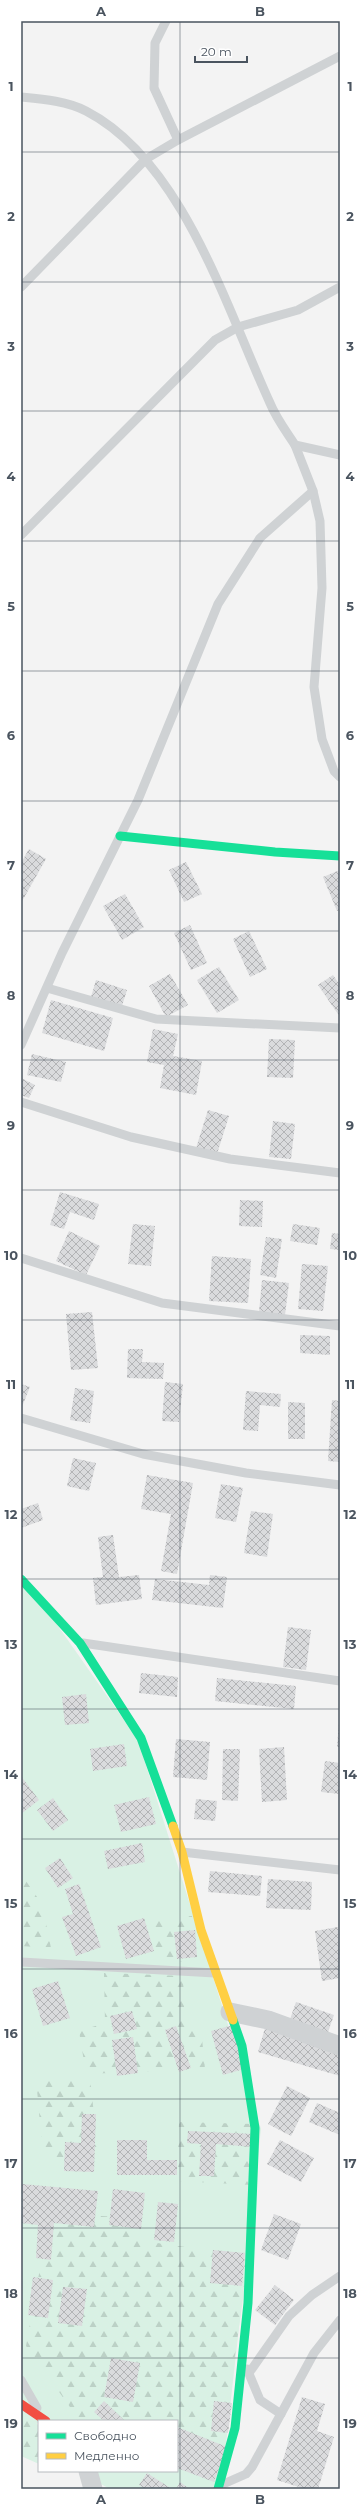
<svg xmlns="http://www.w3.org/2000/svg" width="361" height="2510" viewBox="0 0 361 2510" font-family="Montserrat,sans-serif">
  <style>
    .grass { fill: #d9f1e4 }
    .forest { fill: url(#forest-firs) }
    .building { fill: url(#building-cross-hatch) }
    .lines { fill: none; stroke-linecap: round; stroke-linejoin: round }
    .lane { stroke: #cfd2d4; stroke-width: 9 }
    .street { stroke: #cfd2d4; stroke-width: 19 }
    .fast { stroke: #16e098; stroke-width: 9 }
    .slow { stroke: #ffcf43; stroke-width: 9 }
    .jam { stroke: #f24e42; stroke-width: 9 }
    .grid { fill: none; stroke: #4a545f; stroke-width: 1; stroke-opacity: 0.55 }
    .neatline { fill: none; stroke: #4a545f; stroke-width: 1.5 }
    .grid-label { font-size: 13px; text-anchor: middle; font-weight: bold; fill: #4a545f }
  </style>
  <defs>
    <pattern id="forest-firs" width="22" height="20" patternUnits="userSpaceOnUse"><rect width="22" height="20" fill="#d9f1e4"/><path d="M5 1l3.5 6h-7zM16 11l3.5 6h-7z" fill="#bcd1c6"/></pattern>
    <pattern id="building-cross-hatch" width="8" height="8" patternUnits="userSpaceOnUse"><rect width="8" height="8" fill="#dadbdd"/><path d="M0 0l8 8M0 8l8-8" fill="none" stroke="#b3b4b6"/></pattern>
  </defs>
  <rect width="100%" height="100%" fill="#f3f3f3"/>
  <!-- grass -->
  <polygon class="grass" points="21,1583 46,1609 138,1740 261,2129 221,2489 110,2489 77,2471 177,2471 177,2421 39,2421 21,2440"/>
  <!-- forest -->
  <g class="forest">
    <polygon points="21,1874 42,1904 51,1948 21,1946"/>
    <polygon points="192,1916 201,1963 152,1960 154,1918"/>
    <polygon points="104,1973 183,1976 185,2027 201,2028 205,2069 86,2074 79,2031 105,2023"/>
    <polygon points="36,2078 90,2079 99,2158 43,2158"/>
    <polygon points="179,2122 254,2124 253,2185 177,2181"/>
    <polygon points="50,2213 136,2218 136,2240 249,2256 219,2469 177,2468 177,2421 80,2421 26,2346"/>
    <polygon points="21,2408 39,2426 39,2464 21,2456"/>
  </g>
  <!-- building -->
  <g class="building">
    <polygon points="29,849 46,859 21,903 21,863"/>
    <polygon points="186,862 202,894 184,902 169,870"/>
    <polygon points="340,870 340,910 337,911 323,877"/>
    <polygon points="125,894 144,927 122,940 103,906"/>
    <polygon points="190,925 207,963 191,970 174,933"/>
    <polygon points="249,931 267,969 250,977 233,939"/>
    <polygon points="219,967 239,1000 217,1013 197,980"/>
    <polygon points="170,974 188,1005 166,1017 149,986"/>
    <polygon points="333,975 340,985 340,1017 318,985"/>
    <polygon points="96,980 127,990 122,1006 91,997"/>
    <polygon points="51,1000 113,1018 104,1051 42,1033"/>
    <polygon points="153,1029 178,1034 173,1056 202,1061 196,1095 160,1088 164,1065 147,1062"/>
    <polygon points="269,1039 295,1040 293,1078 267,1077"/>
    <polygon points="32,1054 66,1062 61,1082 27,1075"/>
    <polygon points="21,1078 35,1085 29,1098 21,1095"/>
    <polygon points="208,1110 229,1116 217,1154 196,1148"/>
    <polygon points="273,1121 295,1124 291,1159 269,1157"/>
    <polygon points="60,1192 99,1204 94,1220 70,1212 64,1229 50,1225"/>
    <polygon points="240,1200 263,1201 262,1227 239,1226"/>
    <polygon points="133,1224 155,1226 151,1266 128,1264"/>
    <polygon points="293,1224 320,1228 317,1245 290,1241"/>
    <polygon points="69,1231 100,1246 86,1275 56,1261"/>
    <polygon points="332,1233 340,1234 340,1250 330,1249"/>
    <polygon points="266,1237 282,1239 276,1278 260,1275"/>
    <polygon points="212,1256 251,1259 248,1303 209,1301"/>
    <polygon points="302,1264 328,1266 323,1311 298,1309"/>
    <polygon points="262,1280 289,1283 285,1315 259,1312"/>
    <polygon points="92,1312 98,1368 71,1370 66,1314"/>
    <polygon points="300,1335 330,1336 330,1355 300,1353"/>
    <polygon points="128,1349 143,1349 142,1362 164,1363 163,1379 127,1378"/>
    <polygon points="165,1382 183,1384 179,1422 162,1421"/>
    <polygon points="21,1384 30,1387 21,1409"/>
    <polygon points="75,1388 94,1391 90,1423 70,1420"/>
    <polygon points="246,1391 281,1394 280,1407 260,1405 258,1431 243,1430"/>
    <polygon points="332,1400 340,1401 340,1462 328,1461"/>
    <polygon points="288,1402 305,1403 305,1439 288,1439"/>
    <polygon points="73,1458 96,1463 89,1491 67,1486"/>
    <polygon points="147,1475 193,1483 177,1574 161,1571 171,1514 141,1509"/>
    <polygon points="221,1484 243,1488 236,1522 215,1518"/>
    <polygon points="38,1503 43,1520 21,1528 21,1509"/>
    <polygon points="251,1511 273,1514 267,1557 244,1553"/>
    <polygon points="113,1535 119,1577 139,1575 142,1599 96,1605 93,1578 103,1577 98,1537"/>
    <polygon points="210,1575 227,1577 223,1608 152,1600 155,1579 209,1585"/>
    <polygon points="288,1627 311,1630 306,1670 283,1667"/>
    <polygon points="141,1673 178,1677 177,1697 139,1693"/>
    <polygon points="217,1678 296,1686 294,1709 215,1701"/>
    <polygon points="86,1694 89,1723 65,1725 62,1697"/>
    <polygon points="339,1723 340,1723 340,1747 337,1747"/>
    <polygon points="176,1739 210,1742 207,1780 173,1777"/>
    <polygon points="124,1744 127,1766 93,1771 90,1749"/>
    <polygon points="284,1747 287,1800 262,1802 259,1749"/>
    <polygon points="223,1749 240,1749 238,1801 222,1800"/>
    <polygon points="325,1761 340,1763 340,1794 321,1792"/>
    <polygon points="21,1776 39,1800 21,1814"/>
    <polygon points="149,1797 156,1824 121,1832 114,1805"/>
    <polygon points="53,1798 68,1820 53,1831 37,1810"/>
    <polygon points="196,1799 217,1801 215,1821 194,1819"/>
    <polygon points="142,1843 145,1862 108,1869 104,1851"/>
    <polygon points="60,1858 73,1878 58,1888 45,1868"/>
    <polygon points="210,1871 262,1876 260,1896 208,1892"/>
    <polygon points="268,1879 312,1882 311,1910 266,1908"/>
    <polygon points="79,1884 101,1947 76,1956 62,1917 73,1914 65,1889"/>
    <polygon points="144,1918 154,1951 126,1959 117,1926"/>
    <polygon points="338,1927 340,1978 322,1981 315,1931"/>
    <polygon points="195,1930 197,1957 177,1959 174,1932"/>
    <polygon points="58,1981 70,2018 43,2026 32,1989"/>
    <polygon points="296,2002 334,2015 326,2038 288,2025"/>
    <polygon points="132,2011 137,2029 114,2034 110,2016"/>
    <polygon points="233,2025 244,2069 223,2075 211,2031"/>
    <polygon points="176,2026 191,2068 179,2072 165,2030"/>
    <polygon points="265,2028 340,2051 340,2076 258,2052"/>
    <polygon points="133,2037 138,2073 117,2076 112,2040"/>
    <polygon points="287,2086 310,2098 291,2136 268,2124"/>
    <polygon points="317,2103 340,2113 340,2135 309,2122"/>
    <polygon points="82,2114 96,2114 94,2172 64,2171 65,2142 81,2143"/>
    <polygon points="188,2131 255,2134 254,2147 216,2144 214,2176 199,2176 201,2144 187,2143"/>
    <polygon points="117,2140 147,2140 147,2160 177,2160 177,2175 117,2175"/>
    <polygon points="280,2140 314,2158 301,2182 267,2164"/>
    <polygon points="22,2184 98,2191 94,2227 54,2223 51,2260 36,2258 38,2225 21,2223"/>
    <polygon points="113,2189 145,2193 141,2229 109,2225"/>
    <polygon points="158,2202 178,2204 174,2242 154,2240"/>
    <polygon points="274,2214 301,2224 288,2260 261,2250"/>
    <polygon points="213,2250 245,2253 242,2286 210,2283"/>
    <polygon points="33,2277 53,2280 48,2318 28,2315"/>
    <polygon points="275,2285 294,2300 275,2325 255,2310"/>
    <polygon points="63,2287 87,2289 82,2326 58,2323"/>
    <polygon points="111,2358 140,2363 133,2402 104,2397"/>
    <polygon points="302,2397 325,2404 317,2431 334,2437 318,2489 305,2489 277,2480"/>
    <polygon points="104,2401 125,2421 104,2421 94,2412"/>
    <polygon points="214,2401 232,2403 228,2433 211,2431"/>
    <polygon points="177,2427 227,2447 214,2482 177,2468"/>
    <polygon points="147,2473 172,2489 145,2489 139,2485"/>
    <polygon points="180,2482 190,2489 176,2489"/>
  </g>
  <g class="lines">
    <!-- lane -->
    <g class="lane">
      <polyline points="166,21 155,43 154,88 178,140"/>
      <path d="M 21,97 C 42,99 67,101 86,111 C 183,161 227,310 270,403 C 276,418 286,431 295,445 L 340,455"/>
      <polyline points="21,287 146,159 178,140 340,56"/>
      <polyline points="295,445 313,491 320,521 322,588 314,687 322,739 334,771 340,777"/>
      <polyline points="21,535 215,340 238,327 298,310 340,287"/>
      <polyline points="47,988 156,1019 340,1028"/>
      <polyline points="21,1045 62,953 138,800 218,604 260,538 313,491"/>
      <polyline points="21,1102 131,1137 230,1159 340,1173"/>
      <polyline points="21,1258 162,1303 340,1326"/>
      <polyline points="21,1418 143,1454 246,1473 340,1485"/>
      <polyline points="83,1643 340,1681"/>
      <polyline points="182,1852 340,1870"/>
      <polyline points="21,1962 215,1973"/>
      <polyline points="247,2369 260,2400 281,2414"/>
      <polyline points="249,2373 289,2316 312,2295 340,2276"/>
      <polyline points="21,2380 37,2408"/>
      <polyline points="221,2485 246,2474 252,2467 314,2353 340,2320"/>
    </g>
    <!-- street -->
    <g class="street">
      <polyline points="230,2012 268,2020 340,2046"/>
      <polyline points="88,2471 93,2489"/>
    </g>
    <!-- fast -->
    <g class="fast">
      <polyline points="120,836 275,852 340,856"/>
      <polyline points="21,1579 80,1643 141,1738 173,1826"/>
      <polyline points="218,2489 235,2428 248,2303 255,2128 242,2046 233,2020"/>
    </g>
    <!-- slow -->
    <polyline class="slow" points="173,1826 182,1852 201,1930 233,2020"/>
    <!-- jam -->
    <polyline class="jam" points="21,2404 46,2421"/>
  </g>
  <!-- grid -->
  <path class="grid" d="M 180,21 L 180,2489M 21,152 L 340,152M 21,282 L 340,282M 21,411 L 340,411M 21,541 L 340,541M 21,671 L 340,671M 21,801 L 340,801M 21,931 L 340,931M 21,1060 L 340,1060M 21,1190 L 340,1190M 21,1320 L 340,1320M 21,1450 L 340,1450M 21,1579 L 340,1579M 21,1709 L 340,1709M 21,1839 L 340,1839M 21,1969 L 340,1969M 21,2099 L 340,2099M 21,2228 L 340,2228M 21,2358 L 340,2358"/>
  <!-- border -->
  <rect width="361" height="2510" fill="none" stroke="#ffffff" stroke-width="44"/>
  <!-- legend -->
  <rect x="38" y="2420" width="140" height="52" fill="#ffffff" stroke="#b7bbbf"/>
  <rect x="46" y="2433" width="20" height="6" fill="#16e098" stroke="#b7bbbf"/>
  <text x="74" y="2440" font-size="12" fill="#4a545f">Свободно</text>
  <rect x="46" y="2453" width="20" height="6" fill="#ffcf43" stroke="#b7bbbf"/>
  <text x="74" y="2460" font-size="12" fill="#4a545f">Медленно</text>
  <!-- scale -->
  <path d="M195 56v6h52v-6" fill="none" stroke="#4a545f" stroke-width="2"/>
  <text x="201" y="56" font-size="12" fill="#4a545f" stroke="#ffffff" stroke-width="3" paint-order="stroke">20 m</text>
  <rect x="22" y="22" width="317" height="2466" class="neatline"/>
  <g class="grid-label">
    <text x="101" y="16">A</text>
    <text x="260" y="16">B</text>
    <text x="11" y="91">1</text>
    <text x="350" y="91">1</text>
    <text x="11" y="221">2</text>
    <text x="350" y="221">2</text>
    <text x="11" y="351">3</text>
    <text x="350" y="351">3</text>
    <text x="11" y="481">4</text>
    <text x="350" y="481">4</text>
    <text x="11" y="611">5</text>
    <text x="350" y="611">5</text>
    <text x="11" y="740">6</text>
    <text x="350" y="740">6</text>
    <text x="11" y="870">7</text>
    <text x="350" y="870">7</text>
    <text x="11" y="1000">8</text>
    <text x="350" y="1000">8</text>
    <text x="11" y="1130">9</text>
    <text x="350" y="1130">9</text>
    <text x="11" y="1260">10</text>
    <text x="350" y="1260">10</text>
    <text x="11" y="1389">11</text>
    <text x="350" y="1389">11</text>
    <text x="11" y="1519">12</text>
    <text x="350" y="1519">12</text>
    <text x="11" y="1649">13</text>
    <text x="350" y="1649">13</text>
    <text x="11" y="1779">14</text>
    <text x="350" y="1779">14</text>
    <text x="11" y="1908">15</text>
    <text x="350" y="1908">15</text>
    <text x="11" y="2038">16</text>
    <text x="350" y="2038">16</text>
    <text x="11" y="2168">17</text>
    <text x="350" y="2168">17</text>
    <text x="11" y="2298">18</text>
    <text x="350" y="2298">18</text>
    <text x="11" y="2428">19</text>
    <text x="350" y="2428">19</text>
    <text x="101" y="2504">A</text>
    <text x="260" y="2504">B</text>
  </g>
</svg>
